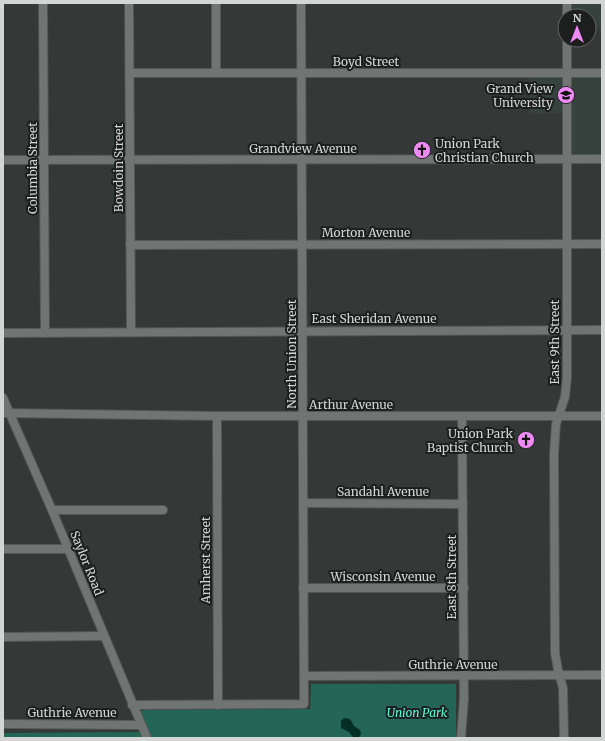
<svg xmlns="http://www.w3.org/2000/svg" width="605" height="741" viewBox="0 0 605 741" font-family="Merriweather,serif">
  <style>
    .built { fill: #36423e }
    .green { fill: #236556 }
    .water { fill: #052e25 }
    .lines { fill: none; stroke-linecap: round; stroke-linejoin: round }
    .minor-casing { stroke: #525655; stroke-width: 10 }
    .minor { stroke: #707573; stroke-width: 8 }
    .labels { text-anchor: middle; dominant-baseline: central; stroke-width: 4; stroke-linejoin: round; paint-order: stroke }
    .street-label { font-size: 12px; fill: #d3d5d4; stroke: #1d1e1e }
    .poi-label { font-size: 12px; fill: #d3d5d4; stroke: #1d1e1e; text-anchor: end }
    .park-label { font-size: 12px; font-style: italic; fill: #57ffda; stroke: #1d1e1e }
  </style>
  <rect width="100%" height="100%" fill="#343836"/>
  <!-- built -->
  <g class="built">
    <polygon points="567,3 602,3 602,28 589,28 589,16 567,16"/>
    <polygon points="530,75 602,76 602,155 574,155 571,153 570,113 530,114"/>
  </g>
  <!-- green -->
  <polygon class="green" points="311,684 456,684 456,738 3,738 3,733 138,732 143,730 139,712 144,710 310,709"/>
  <!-- water -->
  <polygon class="water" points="344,718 350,719 354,726 360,730 361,734 359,737 353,737 349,732 341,728 341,721"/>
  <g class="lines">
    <defs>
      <g id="minor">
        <polyline points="43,3 45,333"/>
        <polyline points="129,3 131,332"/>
        <polyline points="216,3 216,73"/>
        <polyline points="567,16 567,3"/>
        <polyline points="130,73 602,73"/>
        <polyline points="3,160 602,159"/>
        <polyline points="130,245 602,244"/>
        <polyline points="3,333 602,330"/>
        <polyline points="3,398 52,510 147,738"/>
        <polyline points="3,413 217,416 602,416"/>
        <polyline points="217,416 218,705"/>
        <polyline points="303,503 463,504"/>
        <polyline points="52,510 163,510"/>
        <polyline points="3,549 68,549"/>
        <polyline points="303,588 464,588"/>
        <polyline points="3,637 104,636"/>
        <polyline points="304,676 602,675"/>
        <polyline points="132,705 304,704 301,3"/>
        <polyline points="3,724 140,725"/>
        <polyline points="461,738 464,699 462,416"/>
        <polyline points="564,738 563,688 558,670 555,653 554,454 556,424 565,397 567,377 567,40"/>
      </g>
    </defs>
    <!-- minor casing -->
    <use href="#minor" class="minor-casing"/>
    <!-- minor -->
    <use href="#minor" class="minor"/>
  </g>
  <!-- icons -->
  <defs>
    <symbol id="university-disc" viewBox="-11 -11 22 22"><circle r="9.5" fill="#f08bf5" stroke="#1d1e1e"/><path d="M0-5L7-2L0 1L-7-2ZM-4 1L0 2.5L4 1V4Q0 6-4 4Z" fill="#111"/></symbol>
    <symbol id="church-disc" viewBox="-11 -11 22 22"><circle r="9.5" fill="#f08bf5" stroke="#1d1e1e"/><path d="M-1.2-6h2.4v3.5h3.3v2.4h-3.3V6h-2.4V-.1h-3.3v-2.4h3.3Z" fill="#111"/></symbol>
  </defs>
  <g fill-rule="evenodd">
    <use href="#university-disc" x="556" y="85" width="20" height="20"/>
    <use href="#church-disc" x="412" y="140" width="20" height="20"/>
    <use href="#church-disc" x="516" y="430" width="20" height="20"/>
  </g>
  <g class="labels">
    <!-- street labels -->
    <g class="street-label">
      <text x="366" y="61">Boyd Street</text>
      <text x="303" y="148">Grandview Avenue</text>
      <text transform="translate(32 168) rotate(-90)">Columbia Street</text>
      <text transform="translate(118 168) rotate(-90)">Bowdoin Street</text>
      <text x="366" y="232">Morton Avenue</text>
      <text x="374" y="318">East Sheridan Avenue</text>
      <text transform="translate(554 342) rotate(-90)">East 9th Street</text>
      <text transform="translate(291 354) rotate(-90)">North Union Street</text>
      <text x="351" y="404">Arthur Avenue</text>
      <text x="383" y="491">Sandahl Avenue</text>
      <text transform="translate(205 560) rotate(-90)">Amherst Street</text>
      <text transform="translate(87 563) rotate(68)">Saylor Road</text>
      <text x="383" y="576">Wisconsin Avenue</text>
      <text transform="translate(451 577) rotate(-90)">East 8th Street</text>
      <text x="453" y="664">Guthrie Avenue</text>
      <text x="72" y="712">Guthrie Avenue</text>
    </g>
    <!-- poi labels -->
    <g class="poi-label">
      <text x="553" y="88">Grand View<tspan x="553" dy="14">University</tspan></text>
      <text x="435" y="143" text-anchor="start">Union Park<tspan x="435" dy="14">Christian Church</tspan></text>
      <text x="513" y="433">Union Park<tspan x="513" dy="14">Baptist Church</tspan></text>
    </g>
    <!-- park labels -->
    <g class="park-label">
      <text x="417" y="712">Union Park</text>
    </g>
  </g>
  <!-- border -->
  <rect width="605" height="741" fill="none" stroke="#d3d5d4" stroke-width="8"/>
  <!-- north arrow -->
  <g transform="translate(577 28)"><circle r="19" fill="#1d1e1e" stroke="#666767"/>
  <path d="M0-3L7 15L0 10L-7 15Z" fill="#f08bf5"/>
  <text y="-6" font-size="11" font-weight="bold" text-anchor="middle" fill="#d3d5d4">N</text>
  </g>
</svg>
